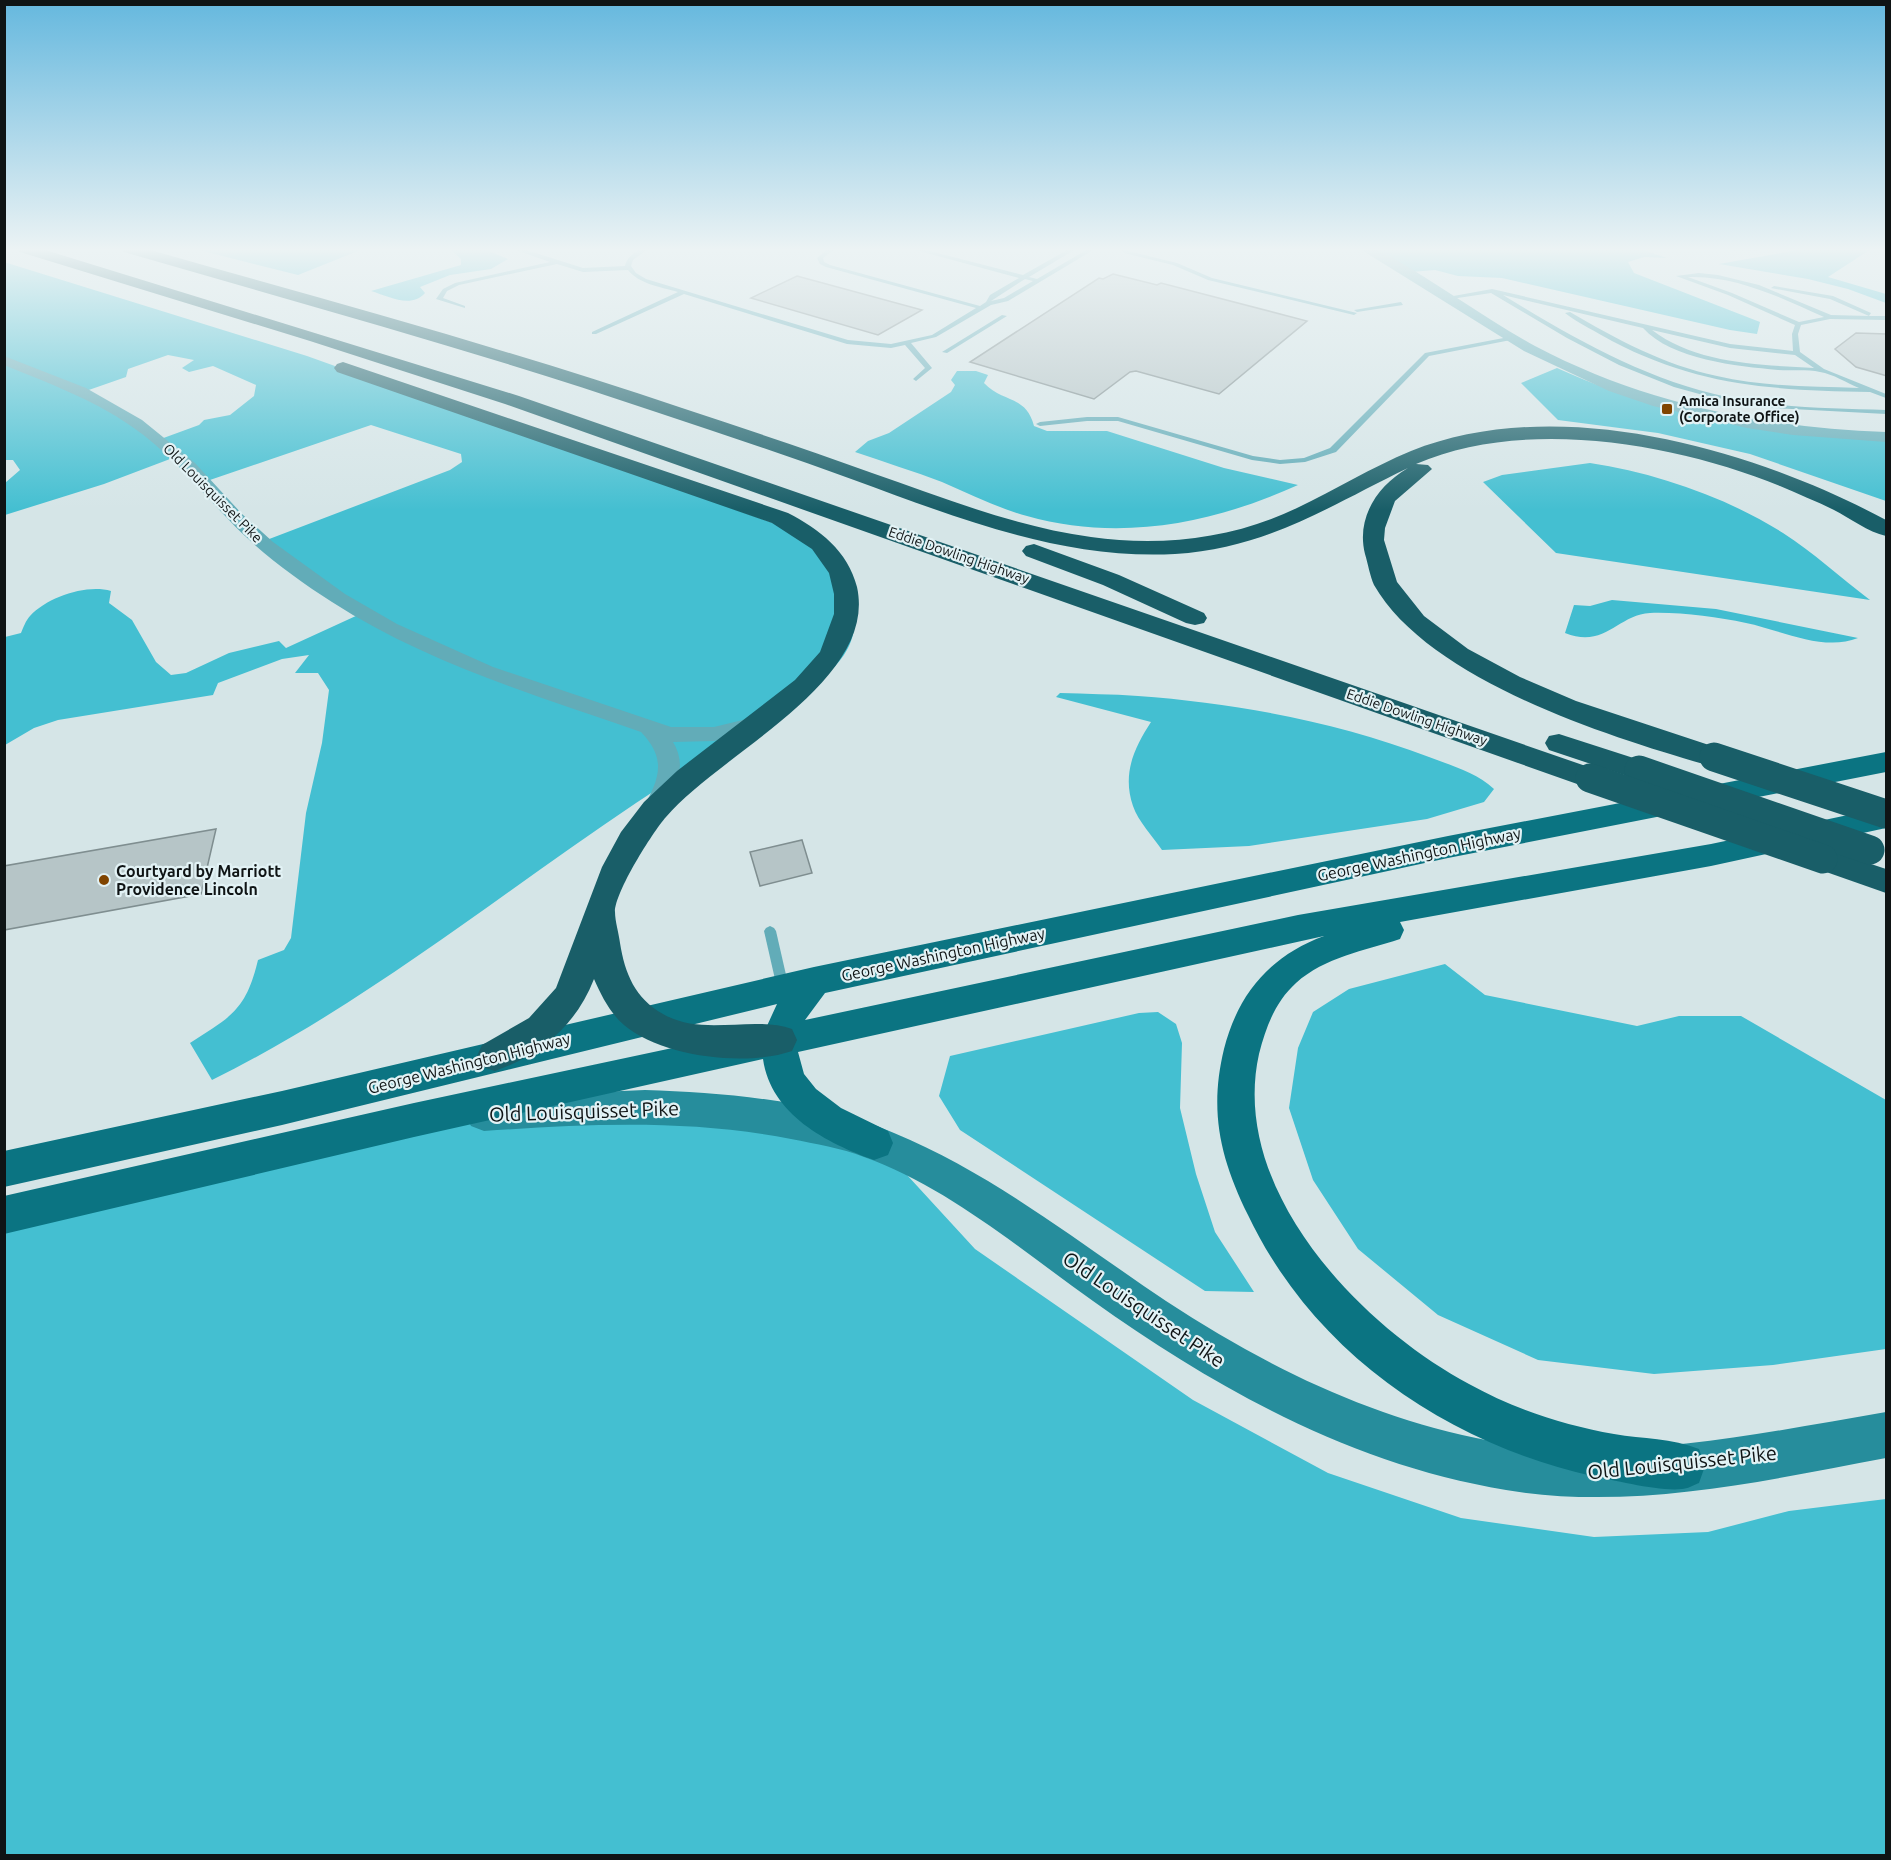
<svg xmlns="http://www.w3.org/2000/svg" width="1891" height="1860" viewBox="0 0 1891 1860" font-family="Ubuntu,sans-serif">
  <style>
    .forest { fill: #44bfd1; fill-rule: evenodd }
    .water { fill: #42bdd0 }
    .building { fill: #b6c5c7; stroke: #7f8e90; stroke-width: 1.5 }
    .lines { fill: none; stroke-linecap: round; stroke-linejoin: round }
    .lane { fill: #62acb8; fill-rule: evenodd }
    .street { fill: #62acb8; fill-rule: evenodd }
    .secondary { fill: #268d9c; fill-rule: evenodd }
    .primary { fill: #0b7482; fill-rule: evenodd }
    .highway { fill: #195e68; fill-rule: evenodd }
    .highway-bridge { stroke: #195e68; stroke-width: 29 }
    .poi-dot { fill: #804400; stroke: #e2f2f5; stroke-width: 2 }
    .labels { text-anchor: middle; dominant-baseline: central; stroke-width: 4.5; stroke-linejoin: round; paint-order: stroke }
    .far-poi-label { font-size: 14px; font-weight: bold; fill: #0f1415; stroke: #e2f2f5; text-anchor: start }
    .far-street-label { font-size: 14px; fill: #0f1415; stroke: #e2f2f5 }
    .street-label { font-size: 16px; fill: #0f1415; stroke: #e2f2f5 }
    .poi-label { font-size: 16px; font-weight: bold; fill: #0f1415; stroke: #e2f2f5; text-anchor: start }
    .near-street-label { font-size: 20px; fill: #0f1415; stroke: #e2f2f5 }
  </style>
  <rect width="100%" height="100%" fill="#d5e5e7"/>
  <!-- forest -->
  <g class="forest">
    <polygon points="195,249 363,249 298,275"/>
    <path d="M 450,249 L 484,249 L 508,259 L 491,269 L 450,275 L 420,287 L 425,293 C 411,309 388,296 371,291 L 461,265 L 461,259 Z"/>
    <polygon points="1363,249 1640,249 1667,258 1644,257 1628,262 1634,273 1760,322 1757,334 1730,330 1502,278 1458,276 1435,270 1411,272"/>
    <polygon points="1804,249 1871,249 1828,277 1886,294 1886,303 1848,289 1808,279 1719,264"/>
    <path d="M 4,262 L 307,356 L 798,532 L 855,589 C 856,619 858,641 836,665 C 781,727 703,757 636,803 C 496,897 364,1005 212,1080 L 190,1043 C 232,1016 246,1010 258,960 L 284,950 L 291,938 L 306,813 L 322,743 L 329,690 L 318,673 L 295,673 L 309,655 L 282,659 L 218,683 L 213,695 L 58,720 L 34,728 L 5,745 L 5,637 L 21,633 C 23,628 26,620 30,616 C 48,597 86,584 111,591 L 109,603 L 132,620 L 156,662 L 171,675 L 186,673 L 229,653 L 279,641 L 286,648 L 358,615 L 264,541 L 450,470 L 462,462 L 461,454 L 371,425 L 204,482 L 175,459 L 170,459 L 104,484 L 5,515 L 5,483 L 20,470 L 13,460 L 5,460 ZM 168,355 L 194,360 L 182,368 L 189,372 L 213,366 L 256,385 L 254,396 L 230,415 L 204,420 L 199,425 L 158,440 L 83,392 L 126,377 L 128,369 Z"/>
    <path d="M 1557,368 C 1668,418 1766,435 1886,440 L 1886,501 L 1750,454 L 1658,433 L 1558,420 L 1521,383 Z"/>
    <path d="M 957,371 L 976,371 L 988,375 L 984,383 C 1003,403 1026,395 1034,426 L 1047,431 L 1107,431 L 1224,468 L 1298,485 C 1212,524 1119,542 1027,516 C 997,508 970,494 942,482 C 913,471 884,462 855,452 L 868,441 L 889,433 L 951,392 L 955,385 L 951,380 Z"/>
    <path d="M 1590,463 C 1656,473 1726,497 1783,533 C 1813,552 1841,578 1870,600 L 1556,553 L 1483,482 L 1502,475 Z"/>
    <path d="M 1060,693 C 1086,694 1112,694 1138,696 C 1236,703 1337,722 1429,757 C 1452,766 1476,772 1494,789 L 1484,802 L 1427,819 L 1249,846 L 1162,850 C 1153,837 1138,821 1133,806 C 1122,774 1134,748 1151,722 L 1056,697 Z"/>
    <polygon points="1445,964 1485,995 1637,1026 1679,1016 1741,1016 1886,1100 1886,1349 1773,1365 1654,1374 1538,1360 1438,1315 1358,1249 1313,1180 1289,1108 1298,1048 1313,1012 1349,989"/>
    <polygon points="1158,1012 1176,1024 1182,1043 1180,1108 1196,1174 1215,1232 1254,1292 1205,1291 960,1130 939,1096 950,1056 1139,1013"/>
    <polygon points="484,1117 744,1119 896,1163 975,1249 1193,1400 1328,1473 1461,1518 1594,1537 1708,1532 1789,1511 1886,1499 1886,1855 5,1855 4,1225"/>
  </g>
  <!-- water -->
  <path class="water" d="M 1612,600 L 1716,609 L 1858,638 C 1823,652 1781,630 1746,623 C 1716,617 1681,612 1650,613 C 1617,615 1605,649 1565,633 L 1574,605 L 1590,606 Z"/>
  <!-- building -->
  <g class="building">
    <polygon points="1113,274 1157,285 1161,283 1307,321 1219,394 1136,371 1130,372 1094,399 970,362 1099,278 1103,279"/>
    <polygon points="797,276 922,310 878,335 751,298"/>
    <polygon points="1856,333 1887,334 1887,376 1856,367 1835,349"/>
    <polygon points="216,829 201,894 4,930 4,866"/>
    <polygon points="802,840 812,873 760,886 750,852"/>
  </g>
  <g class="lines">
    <!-- lane -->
    <g class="lane">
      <path d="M 513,249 L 523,249 L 583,268 L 625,266 C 627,256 637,249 648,249 L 633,260 L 631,266 L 636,273 L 646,279 L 848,340 L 891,344 L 932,335 L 976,308 L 826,267 L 820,264 L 817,258 L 828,249 L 835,249 L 823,258 L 824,262 L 830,265 L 980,306 L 986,302 L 990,295 L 1019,278 L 912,249 L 922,249 L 1023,275 L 1069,249 L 1076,249 L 1029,277 L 1037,279 L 1088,249 L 1095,249 L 1008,301 L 991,305 L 936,337 L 911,343 L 932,368 L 916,381 L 913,379 L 925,368 L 905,345 L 891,348 L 847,344 L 684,294 L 596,334 L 592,334 L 592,332 L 678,292 C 661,287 639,284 628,270 L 583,272 L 557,264 L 459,285 L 447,291 L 443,298 L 465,306 L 465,308 L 436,299 L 443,289 L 455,283 L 550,262 ZM 1025,279 L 1033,281 L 1004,298 L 991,301 Z"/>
      <polygon points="1120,249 1177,263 1212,278 1357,313 1354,315 1208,280 1173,265 1124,253"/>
      <polygon points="1674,249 1760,249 1757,251"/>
      <path d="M 1699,273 L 1718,275 L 1759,285 L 1831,315 L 1869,316 L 1830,299 L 1771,288 L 1774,286 L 1833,296 L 1871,313 L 1869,316 L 1886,316 L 1886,320 L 1830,319 L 1801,325 L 1798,334 L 1800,352 L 1824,369 L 1886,394 L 1886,398 L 1870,392 C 1774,390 1700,387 1612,341 C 1597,332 1579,324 1565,313 L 1570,312 C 1616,339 1664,365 1717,376 C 1763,387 1812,386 1859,388 C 1847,383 1833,374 1820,372 C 1807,369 1792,371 1778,370 C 1737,366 1672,360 1643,328 L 1503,295 C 1573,338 1646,380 1727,397 C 1779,408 1833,408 1886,410 L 1886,414 L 1772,408 L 1703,395 L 1674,387 L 1619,365 L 1567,338 L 1491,293 L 1451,299 L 1448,297 L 1492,289 L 1730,344 L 1793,351 L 1792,334 L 1795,325 L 1728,295 L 1676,276 ZM 1688,277 C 1736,275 1781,298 1824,317 L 1799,322 L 1732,293 ZM 1652,330 L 1730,348 L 1795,355 L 1814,368 C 1761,365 1696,364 1652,330 Z"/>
      <polygon points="1401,302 1403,305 1357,312 1354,310"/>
      <polygon points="1002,315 1007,316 947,353 942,352"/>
      <polygon points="1514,336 1516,337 1516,339 1429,356 1336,452 1305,462 1280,464 1252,460 1118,421 1087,421 1040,426 1036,424 1040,422 1087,417 1118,417 1253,456 1280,460 1304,458 1330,448 1425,353"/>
      <polygon points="770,926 774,928 776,931 789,988 787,992 779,992 777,988 764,931 766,928"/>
    </g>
    <!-- street -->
    <g class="street">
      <path d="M 1360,249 L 1375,249 L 1391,257 C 1440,285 1486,319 1535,346 C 1645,404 1762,427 1886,432 L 1886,442 L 1793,435 L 1747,428 L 1653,406 L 1609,391 L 1524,351 Z"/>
      <path d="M 4,356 L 86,388 L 142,420 L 195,463 L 242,514 L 273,542 L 345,594 L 397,624 L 493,667 L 671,727 L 714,727 L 759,716 L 767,718 L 770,723 L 767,728 L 714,741 L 673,742 C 689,767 674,795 661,818 L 653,820 L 645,818 L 641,812 C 659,780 668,760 641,732 C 536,695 426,663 332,602 C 296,579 258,551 229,520 C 197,487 169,452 131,426 C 92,399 48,383 4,365 Z"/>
    </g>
    <!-- secondary -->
    <path class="secondary" d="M 645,1090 C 728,1093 817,1100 894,1133 C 993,1174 1078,1242 1166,1301 C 1262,1364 1362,1414 1476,1438 C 1614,1466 1750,1435 1886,1412 L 1886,1458 C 1763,1481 1633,1511 1506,1490 C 1353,1465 1218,1390 1093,1301 C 1021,1250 948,1187 864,1157 C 841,1148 816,1144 791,1139 C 689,1119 587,1124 484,1131 L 471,1126 L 465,1114 L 471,1102 L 484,1097 Z"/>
    <!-- primary -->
    <path class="primary" d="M 1886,752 L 1886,772 L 1448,858 L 825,993 L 805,1020 L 1298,915 L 1711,844 L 1886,807 L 1886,828 L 1711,866 L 1400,922 L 1404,930 L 1400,939 C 1364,951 1325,957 1296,983 C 1275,1002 1266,1027 1259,1054 C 1229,1189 1359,1325 1469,1384 C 1514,1409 1564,1425 1614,1434 C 1643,1439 1672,1438 1699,1449 L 1705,1466 L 1699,1483 C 1694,1485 1687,1489 1682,1489 C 1661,1492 1614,1480 1592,1476 C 1446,1443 1313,1352 1248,1215 C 1220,1158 1209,1111 1224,1049 C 1238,994 1270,956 1324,936 L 798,1052 L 804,1074 L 816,1089 L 841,1108 L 888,1131 L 893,1143 L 888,1155 L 874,1160 C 827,1143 771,1115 763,1059 L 414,1137 L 4,1234 L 4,1196 L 414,1103 L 766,1028 L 777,1004 L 282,1125 L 4,1187 L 4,1151 L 282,1091 L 814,967 L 1448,836 Z"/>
    <!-- highway -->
    <g class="highway">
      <polygon points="18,249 42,249 519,396 1600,771 1605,778 1600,785 1590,788 1580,785 505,404 310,341 20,252"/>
      <path d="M 122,249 L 147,249 C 326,300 505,348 682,408 C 745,429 809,450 872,473 C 944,498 1016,527 1091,537 C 1161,547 1233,539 1297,508 C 1335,490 1372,467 1411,451 C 1559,392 1753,449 1886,520 L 1886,536 C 1868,532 1850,518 1834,510 C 1816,501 1798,494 1780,486 C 1674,443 1524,417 1416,464 L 1428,465 L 1432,469 L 1395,501 L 1385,528 L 1384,540 L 1397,582 L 1424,616 L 1468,649 L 1520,677 L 1576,701 L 1724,750 L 1728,757 L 1724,764 L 1714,767 C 1612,738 1429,681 1374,585 C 1370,576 1368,564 1365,554 C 1356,518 1377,486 1408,468 C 1329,506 1268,548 1175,554 C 1063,560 958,518 854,480 C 789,456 722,434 656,412 C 480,352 302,304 124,252 Z"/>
      <path d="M 343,362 L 788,513 C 819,529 848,551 857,587 C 878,682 719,754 666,817 C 652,833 615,892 615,912 C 615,921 619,934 620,943 C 625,974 635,998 663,1014 C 703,1037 752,1015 792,1029 L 797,1040 L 792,1051 C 746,1067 662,1057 624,1025 C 610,1013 601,995 594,979 C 576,1025 541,1055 495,1071 L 482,1067 L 477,1056 L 482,1045 L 529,1018 L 556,988 L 602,867 L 621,832 L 644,802 L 677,771 L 795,680 L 820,652 L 834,614 L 834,594 L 829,573 L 812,549 L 772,523 L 337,372 L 334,368 L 337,364 Z"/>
      <polygon points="1034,544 1119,575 1204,613 1207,618 1204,623 1195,625 1186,623 1103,585 1026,556 1022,551 1026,546"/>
      <polygon points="1559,734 1649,763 1653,770 1649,777 1639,780 1549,750 1545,743 1549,736"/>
      <polygon points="1823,848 1886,869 1886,893 1812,867 1807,859 1812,851"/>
    </g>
    <!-- highway-bridge -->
    <g class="highway-bridge">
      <polyline points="1714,757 1886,814"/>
      <polyline points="1639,770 1870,850"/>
      <polyline points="1590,778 1823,859"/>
    </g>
  </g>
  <!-- sky -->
  <linearGradient id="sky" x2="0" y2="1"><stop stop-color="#65b8de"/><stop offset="0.49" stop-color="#ecf3f4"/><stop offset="1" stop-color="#ecf3f4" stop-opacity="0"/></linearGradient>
  <rect width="1891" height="510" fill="url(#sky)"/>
  <!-- markers -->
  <g class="poi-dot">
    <rect x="1661" y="403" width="12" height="12" rx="3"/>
    <circle cx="104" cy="880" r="6"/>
  </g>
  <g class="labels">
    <!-- far-poi labels -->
    <g class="far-poi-label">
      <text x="1679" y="401">Amica Insurance<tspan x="1679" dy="16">(Corporate Office)</tspan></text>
    </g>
    <!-- far-street labels -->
    <g class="far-street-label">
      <text transform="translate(213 493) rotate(45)">Old Louisquisset Pike</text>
      <text transform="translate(959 555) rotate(19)">Eddie Dowling Highway</text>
      <text transform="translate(1417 717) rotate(19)">Eddie Dowling Highway</text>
    </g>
    <!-- street labels -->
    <g class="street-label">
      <text transform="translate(1419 854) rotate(-12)">George Washington Highway</text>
      <text transform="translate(943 954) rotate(-12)">George Washington Highway</text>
      <text transform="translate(469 1063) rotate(-14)">George Washington Highway</text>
    </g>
    <!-- poi labels -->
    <g class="poi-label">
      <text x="116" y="871">Courtyard by Marriott<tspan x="116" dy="18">Providence Lincoln</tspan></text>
    </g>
    <!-- near-street labels -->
    <g class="near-street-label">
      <text transform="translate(584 1111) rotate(-2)">Old Louisquisset Pike</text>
      <text transform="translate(1144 1309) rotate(34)">Old Louisquisset Pike</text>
      <text transform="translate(1682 1462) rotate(-6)">Old Louisquisset Pike</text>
    </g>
  </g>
  <!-- border -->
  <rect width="1891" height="1860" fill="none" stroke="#0f1415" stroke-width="12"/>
</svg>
